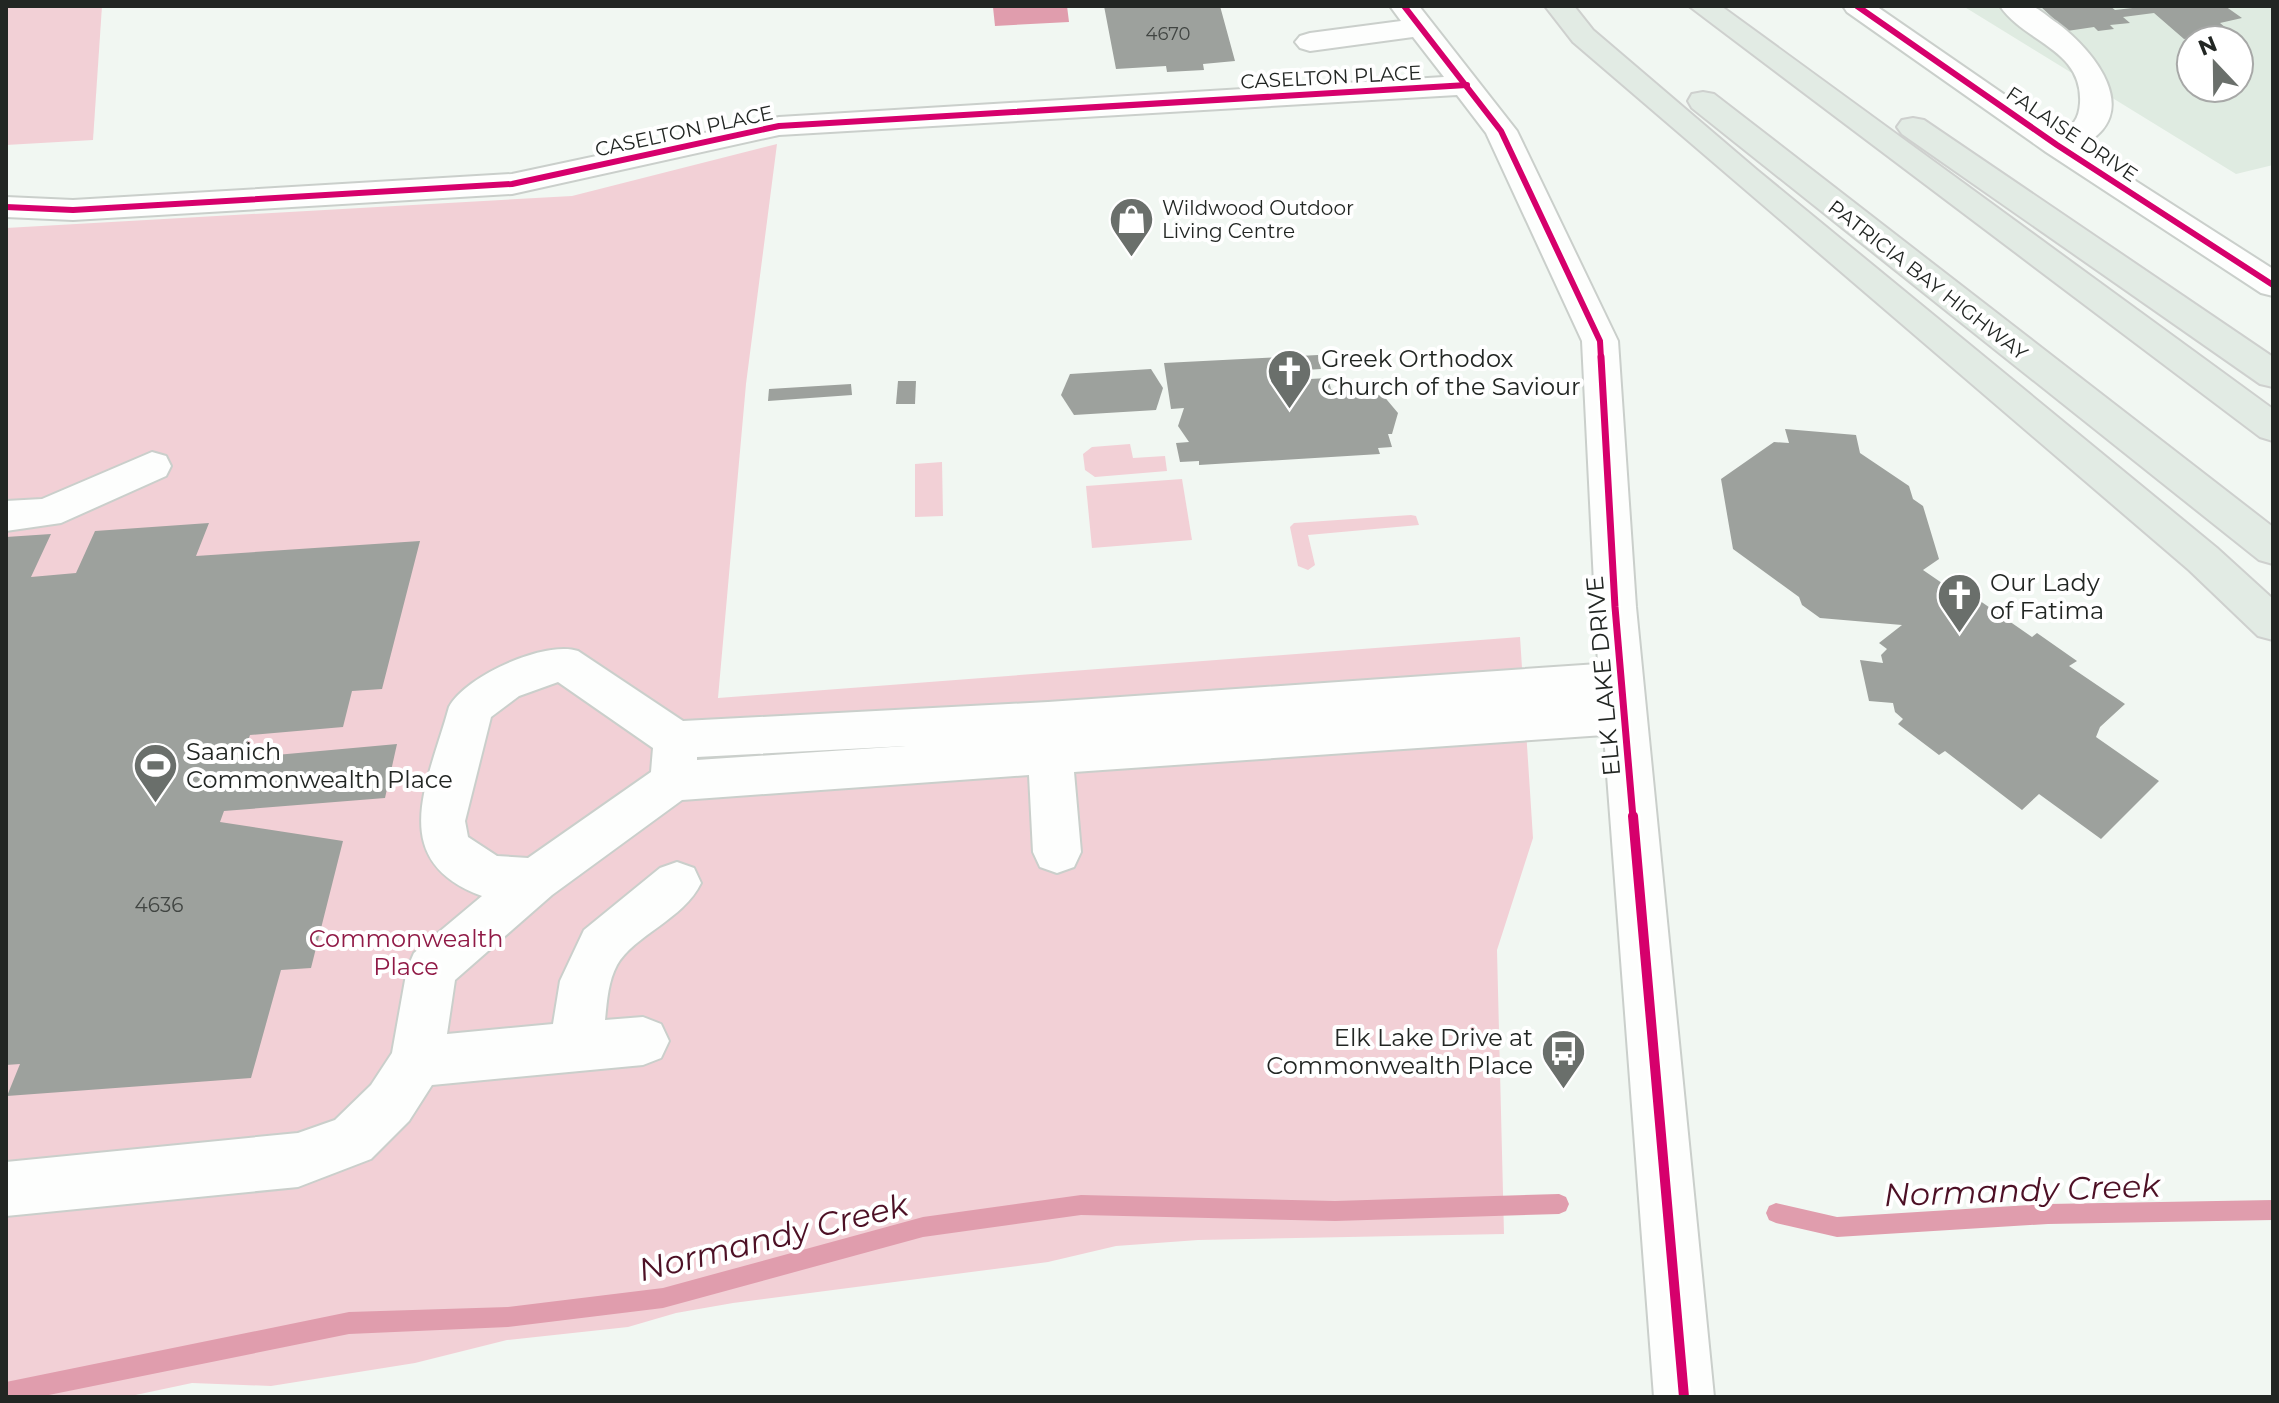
<svg xmlns="http://www.w3.org/2000/svg" width="2279" height="1403" viewBox="0 0 2279 1403" font-family="Montserrat,sans-serif">
  <style>
    .built { fill: #dfebe1; fill-rule: evenodd }
    .green { fill: #f2d0d6 }
    .water { fill: #e09dad }
    .lines { fill: none; stroke-linecap: round; stroke-linejoin: round }
    .stream { fill: #e09dad; fill-rule: evenodd }
    .building { fill: #9da19d }
    .minor-casing { stroke: #cacfcb; stroke-width: 4 }
    .highway-casing { stroke: #ced0ce; stroke-width: 4 }
    .minor { fill: #fdfefd; fill-rule: evenodd }
    .highway { fill: #e2ebe4; fill-rule: evenodd }
    .cycleway-far2-casing { stroke: #fff; stroke-width: 10 }
    .cycleway-far1-casing { stroke: #fff; stroke-width: 12 }
    .cycleway-casing { stroke: #fff; stroke-width: 15 }
    .cycleway-far2 { stroke: #d6006c; stroke-width: 6 }
    .cycleway-far1 { stroke: #d6006c; stroke-width: 7 }
    .cycleway { stroke: #d6006c; stroke-width: 10 }
    .labels { text-anchor: middle; dominant-baseline: central; stroke-width: 8; stroke-linejoin: round; paint-order: stroke }
    .far-number-label { font-size: 18px; fill: #414542 }
    .far-street-label { font-size: 20px; fill: #222623; stroke: #fff }
    .far-poi-label { font-size: 20px; fill: #222623; stroke: #fff; text-anchor: start }
    .number-label { font-size: 20px; fill: #414542 }
    .poi-label { font-size: 24px; fill: #222623; stroke: #fff; text-anchor: start }
    .street-label { font-size: 24px; fill: #222623; stroke: #fff }
    .park-label { font-size: 24px; fill: #901a46; stroke: #fff }
    .near-water-label { font-size: 32px; font-style: italic; fill: #4d1025; stroke: #fff }
  </style>
  <rect width="100%" height="100%" fill="#f1f7f2"/>
  <!-- built -->
  <path class="built" d="M 1963,6 L 2273,6 L 2273,165 L 2236,174 ZM 2191,40 L 2239,40 L 2239,88 L 2191,88 Z"/>
  <!-- green -->
  <g class="green">
    <polygon points="6,6 102,6 93,140 6,145"/>
    <polygon points="777,144 746,384 718,698 1520,637 1533,838 1497,950 1504,1234 1198,1240 1116,1246 1048,1262 733,1303 676,1313 628,1327 507,1340 415,1363 271,1386 192,1383 126,1397 6,1397 6,228 572,196"/>
    <polygon points="1130,444 1133,458 1165,456 1167,471 1095,477 1085,470 1083,454 1092,447"/>
    <polygon points="942,462 943,516 915,517 915,464"/>
    <polygon points="1182,479 1192,540 1092,548 1086,486"/>
    <polygon points="1411,515 1416,516 1419,525 1308,535 1315,565 1308,570 1298,566 1290,527 1294,523"/>
  </g>
  <!-- water -->
  <polygon class="water" points="1067,6 1069,22 995,26 993,7"/>
  <g class="lines">
    <!-- stream -->
    <g class="stream">
      <polygon points="1559,1194 1566,1197 1569,1204 1566,1211 1559,1214 1335,1221 1081,1215 923,1237 663,1308 508,1327 349,1334 39,1397 6,1397 6,1382 349,1312 508,1307 663,1288 923,1217 1081,1195 1335,1201"/>
      <polygon points="2273,1200 2273,1220 2048,1224 1837,1237 1776,1223 1769,1220 1766,1213 1769,1206 1776,1203 1837,1217 2048,1204"/>
    </g>
  </g>
  <!-- building -->
  <g class="building">
    <polygon points="1104,6 1220,6 1235,61 1203,64 1204,70 1167,72 1166,66 1116,69"/>
    <polygon points="2040,6 2110,6 2115,10 2150,6 2225,6 2242,18 2220,23 2232,33 2184,39 2154,13 2123,17 2130,23 2110,25 2114,29 2098,31 2094,27 2067,31"/>
    <polygon points="1318,355 1321,369 1291,371 1292,380 1328,378 1331,389 1347,389 1345,383 1374,382 1378,395 1382,394 1398,413 1392,434 1388,434 1392,447 1378,448 1380,454 1199,465 1199,461 1180,462 1176,443 1189,442 1178,426 1184,408 1171,409 1164,363"/>
    <polygon points="1151,369 1163,388 1156,410 1074,415 1061,395 1070,374"/>
    <polygon points="898,381 916,381 915,404 896,404"/>
    <polygon points="851,384 852,395 768,401 769,389"/>
    <polygon points="1785,429 1856,435 1860,453 1909,486 1913,499 1923,506 1939,559 1923,570 1955,592 1960,587 2032,637 2037,633 2077,661 2069,666 2125,704 2100,727 2096,737 2159,781 2101,839 2039,794 2022,810 1945,751 1939,755 1898,724 1903,719 1895,712 1893,703 1869,701 1860,660 1883,663 1881,655 1887,649 1879,643 1902,625 1820,618 1802,605 1799,597 1733,549 1721,479 1774,442 1789,443"/>
    <polygon points="209,523 196,556 420,541 382,689 352,691 343,727 250,735 242,758 397,744 385,798 224,811 220,822 343,841 311,968 281,970 251,1078 7,1096 20,1064 6,1065 6,537 51,534 31,577 76,573 95,531"/>
  </g>
  <g class="lines">
    <defs>
      <g id="minor">
        <path d="M 1390,6 L 1419,6 L 1517,131 L 1618,341 L 1636,607 L 1714,1397 L 1654,1397 L 1604,735 L 1074,772 L 1081,852 L 1074,867 L 1057,873 L 1040,867 L 1033,852 L 1029,775 L 682,800 L 552,895 L 455,980 L 447,1034 L 553,1024 L 560,981 L 584,930 L 660,868 L 677,862 L 694,868 L 701,883 C 684,919 633,936 617,965 C 608,982 607,1001 605,1020 L 643,1017 L 661,1024 L 669,1041 L 661,1058 L 643,1065 L 432,1085 L 409,1121 L 371,1159 L 298,1187 L 6,1216 L 6,1162 L 298,1133 L 335,1120 L 371,1085 L 392,1053 L 407,969 L 414,953 L 482,896 C 384,860 429,781 449,707 C 465,676 546,640 578,651 L 683,721 L 1048,702 L 1598,664 L 1582,341 L 1486,133 L 1457,95 L 779,135 L 512,194 L 73,220 L 6,217 L 6,197 L 73,200 L 512,174 L 779,117 L 1444,77 L 1413,37 L 1310,51 L 1300,48 L 1295,42 L 1300,36 L 1310,33 L 1401,21 ZM 558,682 L 653,748 L 651,772 L 528,858 L 497,856 L 468,837 L 465,821 L 491,717 L 519,696 ZM 906,746 L 697,760 L 697,757 Z"/>
        <path d="M 1843,6 L 1876,6 L 2060,133 C 2073,126 2079,119 2080,103 C 2083,49 2025,43 2000,6 C 2009,6 2022,4 2031,6 C 2039,8 2049,18 2057,23 C 2095,51 2145,114 2081,146 L 2273,269 L 2273,296 L 2261,293 L 2046,152 L 1847,12 Z"/>
        <polygon points="152,452 166,456 171,466 166,476 61,523 6,531 6,501 42,499"/>
      </g>
      <g id="highway">
        <polygon points="1545,6 1574,6 1593,30 1757,170 2217,548 2273,599 2273,640 2258,636 2189,570 1573,42"/>
        <polygon points="1689,6 1721,6 2273,409 2273,441 2260,437"/>
        <polygon points="1703,92 1714,94 2273,527 2273,564 2259,560 1692,108 1688,101 1692,94"/>
        <polygon points="1913,118 1924,120 2273,357 2273,387 2260,384 1902,134 1897,127 1902,120"/>
      </g>
    </defs>
    <!-- minor casing -->
    <use href="#minor" class="minor-casing"/>
    <!-- highway casing -->
    <use href="#highway" class="highway-casing"/>
    <!-- minor -->
    <use href="#minor" class="minor"/>
    <!-- highway -->
    <use href="#highway" class="highway"/>
    <defs>
      <g id="cycleway-far2">
        <polyline points="1404,6 1501,131 1600,341 1601,359"/>
        <polyline points="1857,6 2057,145 2273,285"/>
        <polyline points="6,207 73,210 512,184 779,126 1467,85"/>
      </g>
      <polyline id="cycleway-far1" points="1601,357 1615,607 1633,818"/>
      <polyline id="cycleway" points="1633,816 1684,1397"/>
    </defs>
    <!-- cycleway-far2 casing -->
    <use href="#cycleway-far2" class="cycleway-far2-casing"/>
    <!-- cycleway-far1 casing -->
    <use href="#cycleway-far1" class="cycleway-far1-casing"/>
    <!-- cycleway casing -->
    <use href="#cycleway" class="cycleway-casing"/>
    <!-- cycleway-far2 -->
    <use href="#cycleway-far2" class="cycleway-far2"/>
    <!-- cycleway-far1 -->
    <use href="#cycleway-far1" class="cycleway-far1"/>
    <!-- cycleway -->
    <use href="#cycleway" class="cycleway"/>
  </g>
  <!-- icons -->
  <defs>
    <symbol id="shop-pin" viewBox="-11 -11 22 30"><path d="M0 17L-7.5 6A9.5 9.5 0 1 1 7.5 6Z" fill="#6a6f6b" stroke="#fff"/><path d="M-5-2.5h2.3a2.7 3.5 0 0 1 5.4 0H5L5.5 6h-11ZM-1.5-2.5h3a1.5 2.3 0 0 0-3 0Z" fill="#fff"/></symbol>
    <symbol id="church-pin" viewBox="-11 -11 22 30"><path d="M0 17L-7.5 6A9.5 9.5 0 1 1 7.5 6Z" fill="#6a6f6b" stroke="#fff"/><path d="M-1.2-6h2.4v3.5h3.3v2.4h-3.3V6h-2.4V-.1h-3.3v-2.4h3.3Z" fill="#fff"/></symbol>
    <symbol id="stadium-pin" viewBox="-11 -11 22 30"><path d="M0 17L-7.5 6A9.5 9.5 0 1 1 7.5 6Z" fill="#6a6f6b" stroke="#fff"/><path d="M0-5a6.5 5 0 1 0 0 10a6.5 5 0 1 0 0-10ZM-3.5-1.8h7v3.6h-7Z" fill="#fff"/></symbol>
    <symbol id="bus-pin" viewBox="-11 -11 22 30"><path d="M0 17L-7.5 6A9.5 9.5 0 1 1 7.5 6Z" fill="#6a6f6b" stroke="#fff"/><path d="M-5-6H5V4H4V6H2V4H-2V6H-4V4H-5ZM-3.5-4V0h7V-4ZM-3.5 1.2v1.5H-2V1.2ZM2 1.2v1.5H3.5V1.2Z" fill="#fff"/></symbol>
  </defs>
  <g fill-rule="evenodd">
    <use href="#shop-pin" x="1106" y="194" width="51" height="69"/>
    <use href="#church-pin" x="1264" y="346" width="51" height="69"/>
    <use href="#church-pin" x="1934" y="570" width="51" height="69"/>
    <use href="#stadium-pin" x="130" y="740" width="51" height="69"/>
    <use href="#bus-pin" x="1538" y="1026" width="51" height="69"/>
  </g>
  <g class="labels">
    <!-- far-number labels -->
    <g class="far-number-label">
      <text x="1168" y="34">4670</text>
    </g>
    <!-- far-street labels -->
    <g class="far-street-label">
      <text transform="translate(1331 77) rotate(-3)">CASELTON PLACE</text>
      <text transform="translate(684 131) rotate(-12)">CASELTON PLACE</text>
      <text transform="translate(2072 134) rotate(34)">FALAISE DRIVE</text>
      <text transform="translate(1928 280) rotate(38)">PATRICIA BAY HIGHWAY</text>
    </g>
    <!-- far-poi labels -->
    <g class="far-poi-label">
      <text x="1162" y="208">Wildwood Outdoor<tspan x="1162" dy="23">Living Centre</tspan></text>
    </g>
    <!-- number labels -->
    <g class="number-label">
      <text x="159" y="905">4636</text>
    </g>
    <!-- poi labels -->
    <g class="poi-label">
      <text x="1321" y="358">Greek Orthodox<tspan x="1321" dy="28">Church of the Saviour</tspan></text>
      <text x="1990" y="582">Our Lady<tspan x="1990" dy="28">of Fatima</tspan></text>
      <text x="186" y="751">Saanich<tspan x="186" dy="28">Commonwealth Place</tspan></text>
      <text x="1533" y="1037" text-anchor="end">Elk Lake Drive at<tspan x="1533" dy="28">Commonwealth Place</tspan></text>
    </g>
    <!-- street labels -->
    <g class="street-label">
      <text transform="translate(1603 676) rotate(-95)">ELK LAKE DRIVE</text>
    </g>
    <!-- park labels -->
    <g class="park-label">
      <text x="406" y="938">Commonwealth<tspan x="406" dy="28">Place</tspan></text>
    </g>
    <!-- near-water labels -->
    <g class="near-water-label">
      <text transform="translate(2022 1190) rotate(-2)">Normandy Creek</text>
      <text transform="translate(773 1237) rotate(-14)">Normandy Creek</text>
    </g>
  </g>
  <!-- border -->
  <rect width="2279" height="1403" fill="none" stroke="#222623" stroke-width="16"/>
  <!-- north arrow -->
  <g transform="translate(2215 64) rotate(338)"><circle r="38" fill="#ffffff" stroke="#a7a8a7" stroke-width="2"/>
  <path d="M0-6L14 30L0 20L-14 30Z" fill="#6a6f6b"/>
  <text y="-12" font-size="22" font-weight="bold" text-anchor="middle" fill="#222623">N</text>
  </g>
</svg>
